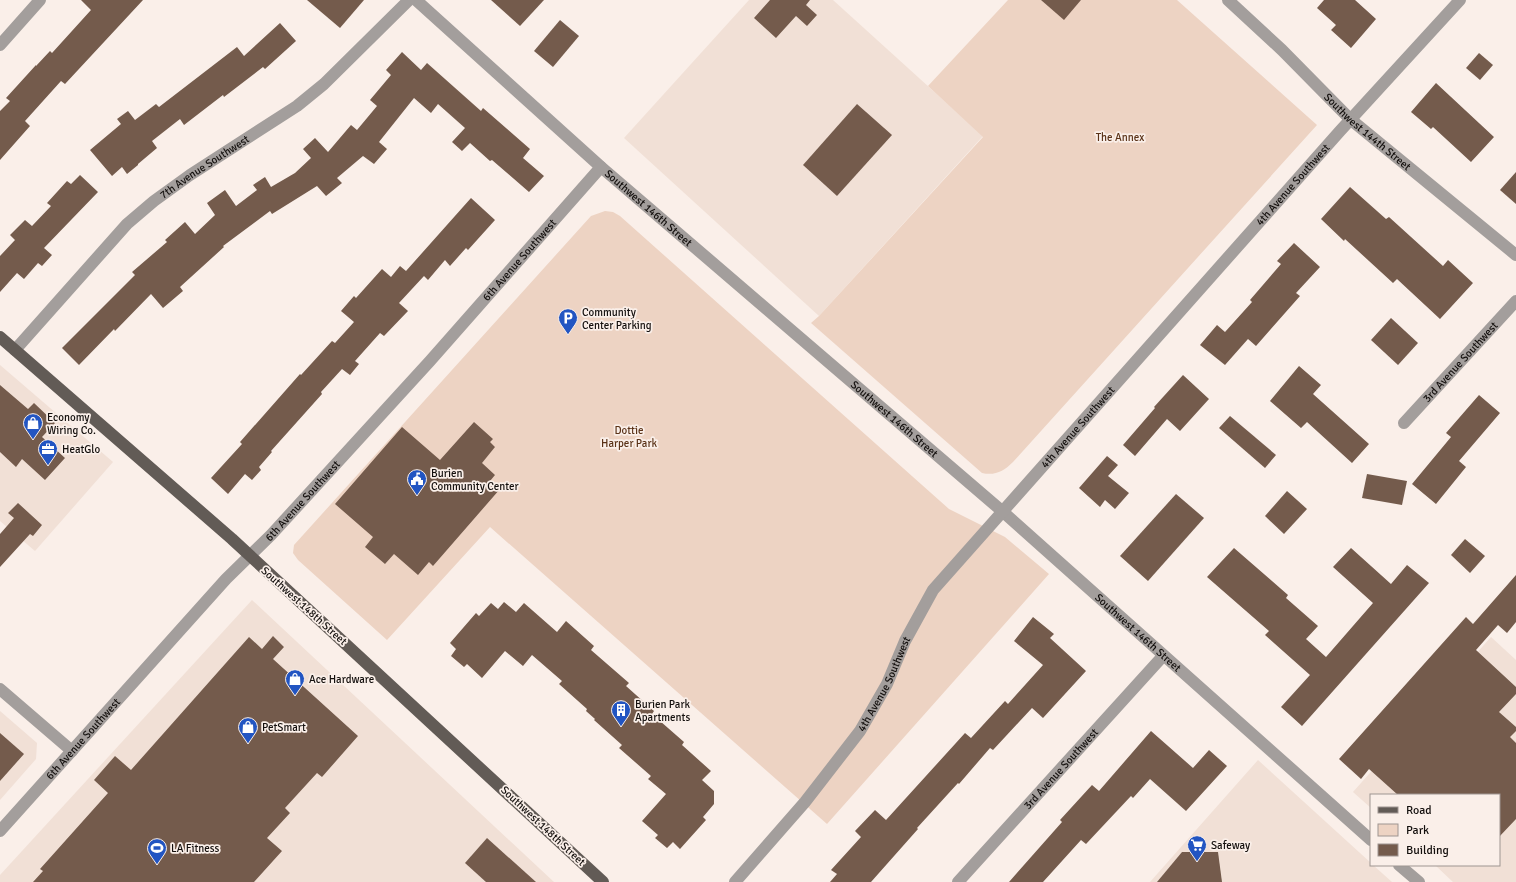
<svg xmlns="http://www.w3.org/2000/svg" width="1516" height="882" viewBox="0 0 1516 882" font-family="Signika,sans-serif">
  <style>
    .built { fill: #f1e0d6 }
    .green { fill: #edd3c3 }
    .building { fill: #745b4c }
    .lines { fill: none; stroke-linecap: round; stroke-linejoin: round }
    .minor { stroke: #a39e9c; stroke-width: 12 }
    .major { stroke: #625b56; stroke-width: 12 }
    .labels { text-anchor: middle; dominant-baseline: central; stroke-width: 3.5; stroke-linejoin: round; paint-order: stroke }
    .street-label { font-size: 11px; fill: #130f0d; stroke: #faefe9 }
    .park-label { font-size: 11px; fill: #5a3217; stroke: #faefe9 }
    .poi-label { font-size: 11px; fill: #130f0d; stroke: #faefe9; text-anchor: start }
  </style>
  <rect width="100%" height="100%" fill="#faefe9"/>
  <!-- built -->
  <g class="built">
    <polygon points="749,0 833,0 983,136 819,316 624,138"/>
    <polygon points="0,365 113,462 35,551 0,521"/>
    <polygon points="252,600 554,882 0,882 0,875"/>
    <polygon points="1491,637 1516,660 1516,882 1453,882 1435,865 1499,865 1499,795 1371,795 1371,808 1353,792"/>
    <polygon points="0,711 37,743 36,759 0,800"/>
    <polygon points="1258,760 1371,863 1371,865 1373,865 1392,882 1150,882"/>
  </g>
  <!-- green -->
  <g class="green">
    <path d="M 1008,0 L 1177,0 L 1317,125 L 1013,462 C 1004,471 995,476 982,473 L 811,323 L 819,316 L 983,137 L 928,86 Z"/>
    <polygon points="605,211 613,212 620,216 949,509 1005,537 1049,574 827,824 490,527 387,640 298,560 293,553 294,545 591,216"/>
  </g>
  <!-- building -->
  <g class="building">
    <polygon points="81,0 143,0 65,84 61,81 25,121 30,126 0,160 0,111 10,101 6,98 36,65 36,66 50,51 52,53 91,10"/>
    <polygon points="307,0 364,0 340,28"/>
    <polygon points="491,0 544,0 520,26"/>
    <polygon points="770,0 810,0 806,5 817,15 807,26 796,16 776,38 754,18"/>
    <polygon points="1041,0 1081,0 1064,20"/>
    <polygon points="1324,0 1355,0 1376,19 1351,48 1331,30 1336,25 1317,8"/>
    <polygon points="560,20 579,36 553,67 534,51"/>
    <polygon points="280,23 296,41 265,69 263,67 224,97 223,95 184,125 180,119 152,141 157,148 138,164 138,165 127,174 122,167 112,176 90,150 121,124 117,119 128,111 135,120 156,104 159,107 237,47 244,56"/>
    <polygon points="402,52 421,70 427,63 481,111 483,108 530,149 523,158 544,176 529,192 492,160 490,161 470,143 462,151 452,142 465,128 438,104 431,113 414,98 379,142 387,149 374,164 363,156 337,178 342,183 326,196 317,186 272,214 270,211 223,246 224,247 180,287 183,291 163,308 151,294 115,331 114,329 79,365 62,348 135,275 132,272 167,242 165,240 185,222 195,234 215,215 207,203 225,190 236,206 257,190 253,185 265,177 271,187 295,173 311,158 303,149 315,138 328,152 351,125 357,130 377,106 370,100 391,75 386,70"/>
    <polygon points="1479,53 1493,65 1480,80 1466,68"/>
    <polygon points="1436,83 1494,137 1471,162 1433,127 1431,129 1411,112"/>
    <polygon points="857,104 892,135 837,196 803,165"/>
    <polygon points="1516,172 1516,204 1500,190"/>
    <polygon points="80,175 98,192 44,248 52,255 42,266 38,263 24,279 17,273 0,292 0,256 15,240 10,235 25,220 32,226 51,206 47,203 67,181 71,184"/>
    <polygon points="1350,187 1386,219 1389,217 1443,266 1448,260 1473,283 1440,319 1397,279 1393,283 1345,239 1344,241 1321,219"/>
    <polygon points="471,198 495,220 468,250 466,248 450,266 445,260 428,280 424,276 399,303 408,311 384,336 380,333 355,361 359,364 350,375 342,369 321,392 322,394 271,451 272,452 259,467 261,470 252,480 245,474 228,494 211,478 242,444 240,442 300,374 301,375 332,341 335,343 354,322 341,311 354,296 356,298 382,269 391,277 400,266 406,271"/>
    <polygon points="1294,243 1320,267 1296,293 1300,296 1256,346 1248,339 1225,365 1200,345 1217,325 1225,332 1252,302 1250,300 1281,264 1277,261"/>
    <polygon points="1391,318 1418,343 1398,365 1371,340"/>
    <polygon points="1299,366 1321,385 1313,394 1369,444 1352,463 1307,422 1301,428 1270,401"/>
    <polygon points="1183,375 1209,399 1180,431 1167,419 1135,456 1123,445 1155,408 1154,407"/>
    <polygon points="0,385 28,409 34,403 55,423 42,437 65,458 45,480 22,459 16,467 0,452"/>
    <polygon points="1479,395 1500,413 1459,461 1466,467 1436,504 1412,484 1451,437 1446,433"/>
    <polygon points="1230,416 1276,455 1265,468 1219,428"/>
    <polygon points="474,422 493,439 490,442 495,447 482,463 495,475 490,481 500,489 433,566 429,562 418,575 394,554 385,564 365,547 373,537 335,504 402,427 440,460"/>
    <polygon points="1107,456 1118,465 1108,476 1129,493 1115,509 1105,500 1100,507 1079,488"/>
    <polygon points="1367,474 1407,481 1402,505 1362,498"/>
    <polygon points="1287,491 1307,509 1284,534 1265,516"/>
    <polygon points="1176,494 1204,518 1148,581 1120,556"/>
    <polygon points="18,503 42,525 33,536 30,534 0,567 0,534 14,518 8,513"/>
    <polygon points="1465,539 1485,556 1470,573 1451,555"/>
    <polygon points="1234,548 1288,595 1286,598 1318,626 1306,639 1326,657 1373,603 1333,567 1351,548 1391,584 1407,565 1429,583 1302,726 1281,707 1310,675 1265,635 1269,631 1207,577"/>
    <polygon points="1516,575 1516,622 1507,633 1498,625 1476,650 1516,687 1516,694 1499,712 1516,727 1516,731 1510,737 1516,743 1516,819 1499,837 1499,795 1398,795 1369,769 1361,779 1339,759 1466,617 1473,624"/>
    <polygon points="504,602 516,612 524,603 557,632 566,621 594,646 591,650 629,683 626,686 654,711 652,714 684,742 682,745 711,771 702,780 714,791 714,804 703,817 706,820 680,849 673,842 667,848 655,838 658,835 642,821 666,794 648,779 651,776 619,748 622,745 594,720 595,719 586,711 587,709 559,684 562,681 532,655 523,666 505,651 482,678 467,664 464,667 451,656 456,649 450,643 476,613 479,616 491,603 498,609"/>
    <polygon points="1033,617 1054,634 1050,638 1086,671 1043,718 1032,708 993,750 990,748 959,784 958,783 917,828 918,829 871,882 830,882 837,874 831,870 861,837 855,831 875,810 886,820 965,733 971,738 1005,701 1008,704 1043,665 1014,641"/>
    <polygon points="273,636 284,647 273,659 358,736 322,777 317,773 285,808 290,813 267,838 282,851 254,882 33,882 43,871 40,869 108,793 94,780 115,756 131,770 249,637 262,649"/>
    <polygon points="1151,731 1193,768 1209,750 1227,766 1186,811 1150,779 1133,798 1131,796 1086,844 1081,840 1043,882 1009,882 1062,822 1060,820 1092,785 1099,791"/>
    <polygon points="0,733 24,754 0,781"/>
    <polygon points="487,838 536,882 486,882 465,863"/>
    <polygon points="1182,852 1218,852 1222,882 1157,882"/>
  </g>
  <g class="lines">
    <!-- minor -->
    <g class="minor">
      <path id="s1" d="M 416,0 L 601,167 L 1002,511 L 1371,840"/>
      <path id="s2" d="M 1228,0 L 1282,50 L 1350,119 L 1516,255"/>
      <polyline points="0,45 40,0"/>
      <path id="s3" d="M 15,350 L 127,224 L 154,201 L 190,175 L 297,106 L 324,84 L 409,0"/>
      <path id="s4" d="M 1404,423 L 1516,301"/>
      <polyline points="0,689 72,751"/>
      <path id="s5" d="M 0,831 L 226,579 L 271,535 L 430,361 L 601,167"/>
      <polyline points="1399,865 1419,882"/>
      <path id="s6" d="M 735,882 L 805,802 L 860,731 L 887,684 L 905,641 L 933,590 L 1340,131 L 1460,0"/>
      <path id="s7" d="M 958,882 L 1163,656"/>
    </g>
    <!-- major -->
    <polyline class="major" points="0,337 232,539 603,882"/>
  </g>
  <!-- icons -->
  <defs>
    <symbol id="parking-pin" viewBox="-11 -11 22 30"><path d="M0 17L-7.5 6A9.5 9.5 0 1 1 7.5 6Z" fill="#2255c2" stroke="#faefe9"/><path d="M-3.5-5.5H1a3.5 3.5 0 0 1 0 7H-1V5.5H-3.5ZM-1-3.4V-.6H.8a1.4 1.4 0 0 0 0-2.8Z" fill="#fff"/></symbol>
    <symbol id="shop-pin" viewBox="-11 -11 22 30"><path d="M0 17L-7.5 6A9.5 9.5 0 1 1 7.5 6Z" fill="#2255c2" stroke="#faefe9"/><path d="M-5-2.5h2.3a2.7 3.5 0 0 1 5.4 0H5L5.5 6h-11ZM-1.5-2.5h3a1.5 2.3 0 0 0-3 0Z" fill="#fff"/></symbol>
    <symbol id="office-pin" viewBox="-11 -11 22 30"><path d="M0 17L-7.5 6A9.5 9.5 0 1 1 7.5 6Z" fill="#2255c2" stroke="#faefe9"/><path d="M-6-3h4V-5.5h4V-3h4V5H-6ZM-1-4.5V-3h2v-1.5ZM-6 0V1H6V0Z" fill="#fff"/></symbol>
    <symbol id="civic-pin" viewBox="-11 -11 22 30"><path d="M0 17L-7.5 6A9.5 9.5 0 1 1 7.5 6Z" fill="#2255c2" stroke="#faefe9"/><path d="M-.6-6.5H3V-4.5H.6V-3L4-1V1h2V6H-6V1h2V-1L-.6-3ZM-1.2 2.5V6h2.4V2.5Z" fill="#fff"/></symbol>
    <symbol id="building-pin" viewBox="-11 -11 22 30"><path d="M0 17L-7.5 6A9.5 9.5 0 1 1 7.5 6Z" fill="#2255c2" stroke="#faefe9"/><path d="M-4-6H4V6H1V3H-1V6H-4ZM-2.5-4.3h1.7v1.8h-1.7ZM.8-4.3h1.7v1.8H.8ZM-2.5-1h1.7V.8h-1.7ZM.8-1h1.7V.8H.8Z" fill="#fff"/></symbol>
    <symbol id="supermarket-pin" viewBox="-11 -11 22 30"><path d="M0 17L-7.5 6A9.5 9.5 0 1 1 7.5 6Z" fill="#2255c2" stroke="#faefe9"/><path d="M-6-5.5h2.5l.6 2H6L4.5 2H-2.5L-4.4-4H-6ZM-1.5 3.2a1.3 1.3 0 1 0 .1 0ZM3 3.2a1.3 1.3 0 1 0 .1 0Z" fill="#fff"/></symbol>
    <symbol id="stadium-pin" viewBox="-11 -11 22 30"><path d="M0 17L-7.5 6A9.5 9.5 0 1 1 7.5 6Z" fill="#2255c2" stroke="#faefe9"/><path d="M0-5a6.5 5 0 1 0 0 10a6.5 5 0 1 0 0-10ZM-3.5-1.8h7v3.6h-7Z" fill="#fff"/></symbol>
  </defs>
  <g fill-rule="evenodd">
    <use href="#parking-pin" x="557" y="307" width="22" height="30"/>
    <use href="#shop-pin" x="22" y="412" width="22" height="30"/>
    <use href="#office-pin" x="37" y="438" width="22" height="30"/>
    <use href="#civic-pin" x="406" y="468" width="22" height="30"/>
    <use href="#shop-pin" x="284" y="668" width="22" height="30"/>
    <use href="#building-pin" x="610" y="699" width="22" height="30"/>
    <use href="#shop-pin" x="237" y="716" width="22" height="30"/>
    <use href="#supermarket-pin" x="1186" y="834" width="22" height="30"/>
    <use href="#stadium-pin" x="146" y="837" width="22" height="30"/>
  </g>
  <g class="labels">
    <!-- street labels -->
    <g class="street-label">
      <text stroke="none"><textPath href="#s2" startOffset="192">Southwest 144th Street</textPath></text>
      <text stroke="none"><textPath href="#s3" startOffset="265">7th Avenue Southwest</textPath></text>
      <text stroke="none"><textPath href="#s6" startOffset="897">4th Avenue Southwest</textPath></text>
      <text stroke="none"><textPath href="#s1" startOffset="312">Southwest 146th Street</textPath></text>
      <text stroke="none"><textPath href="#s5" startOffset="772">6th Avenue Southwest</textPath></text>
      <text stroke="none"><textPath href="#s4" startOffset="83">3rd Avenue Southwest</textPath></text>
      <text stroke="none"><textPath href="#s1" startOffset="636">Southwest 146th Street</textPath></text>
      <text stroke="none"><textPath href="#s6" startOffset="573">4th Avenue Southwest</textPath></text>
      <text stroke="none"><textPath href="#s5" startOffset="448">6th Avenue Southwest</textPath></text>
      <text transform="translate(304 606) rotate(42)">Southwest 148th Street</text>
      <text stroke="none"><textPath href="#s1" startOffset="960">Southwest 146th Street</textPath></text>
      <text stroke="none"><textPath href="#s6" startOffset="249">4th Avenue Southwest</textPath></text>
      <text stroke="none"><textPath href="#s5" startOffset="124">6th Avenue Southwest</textPath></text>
      <text stroke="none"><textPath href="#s7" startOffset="153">3rd Avenue Southwest</textPath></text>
      <text transform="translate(543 826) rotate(43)">Southwest 148th Street</text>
    </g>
    <!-- park labels -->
    <g class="park-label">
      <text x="1120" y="137">The Annex</text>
      <text x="629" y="430">Dottie<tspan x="629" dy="13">Harper Park</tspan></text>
    </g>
    <!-- poi labels -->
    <g class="poi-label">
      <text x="582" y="312">Community<tspan x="582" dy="13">Center Parking</tspan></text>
      <text x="47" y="417">Economy<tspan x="47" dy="13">Wiring Co.</tspan></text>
      <text x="62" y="449">HeatGlo</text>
      <text x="431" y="473">Burien<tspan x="431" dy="13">Community Center</tspan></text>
      <text x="309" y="679">Ace Hardware</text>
      <text x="635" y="704">Burien Park<tspan x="635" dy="13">Apartments</tspan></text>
      <text x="262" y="727">PetSmart</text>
      <text x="1211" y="845">Safeway</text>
      <text x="171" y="848">LA Fitness</text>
    </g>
  </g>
  <!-- legend -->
  <rect x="1370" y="794" width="130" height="72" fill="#faefe9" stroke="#9e9591"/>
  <rect x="1378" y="807" width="20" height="6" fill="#625b56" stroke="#9e9591"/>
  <text x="1406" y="814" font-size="12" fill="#130f0d">Road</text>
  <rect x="1378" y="824" width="20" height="12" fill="#edd3c3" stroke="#9e9591"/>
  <text x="1406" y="834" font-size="12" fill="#130f0d">Park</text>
  <rect x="1378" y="844" width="20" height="12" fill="#745b4c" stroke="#9e9591"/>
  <text x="1406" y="854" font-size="12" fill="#130f0d">Building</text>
</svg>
